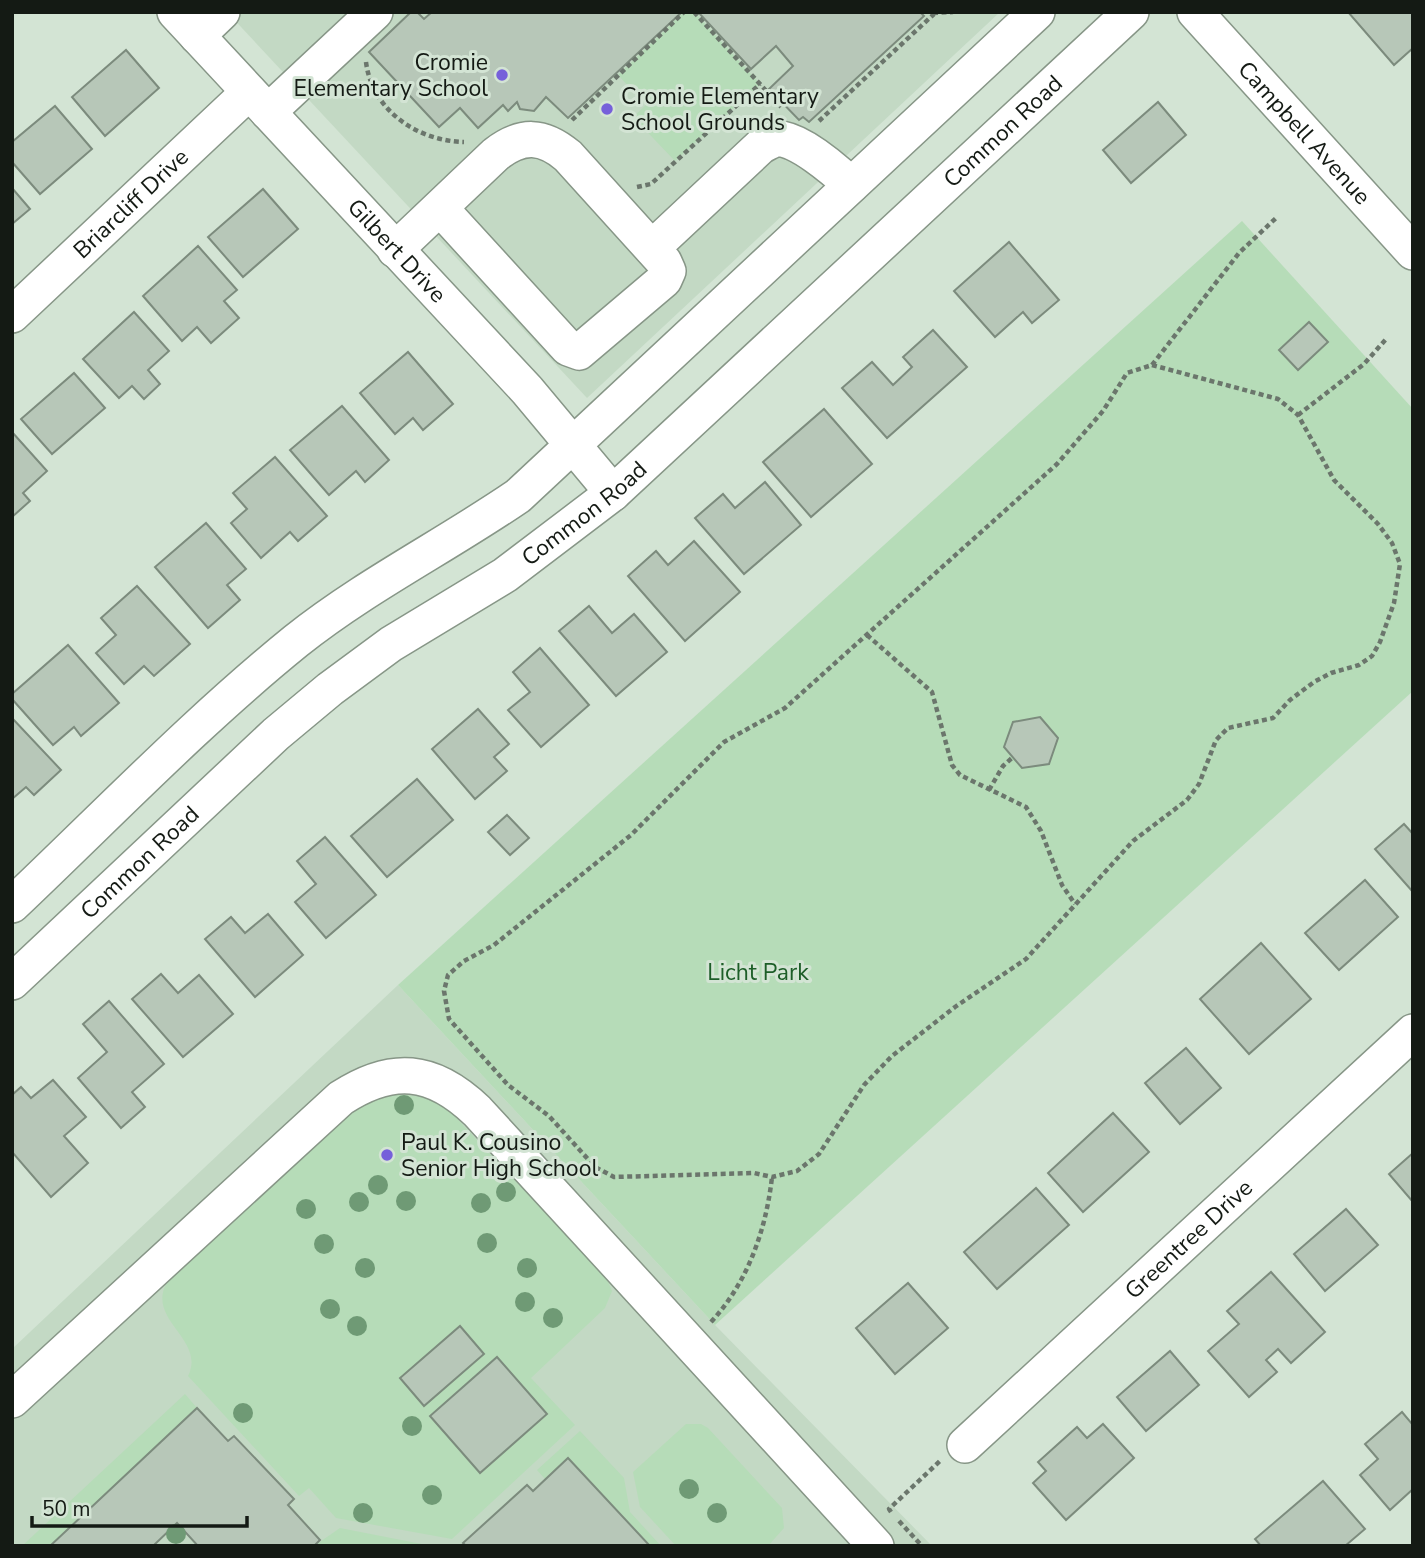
<svg xmlns="http://www.w3.org/2000/svg" width="1425" height="1558" viewBox="0 0 1425 1558" font-family="'Nunito Sans',sans-serif">
  <style>
    .built { fill: #c3d9c4 }
    .green { fill: #b6dcb8 }
    .building { fill: #b7c7b8; stroke: #7c8b7d; stroke-width: 2 }
    .lines { fill: none; stroke-linecap: round; stroke-linejoin: round }
    .minor-casing { stroke: #879687; stroke-width: 38 }
    .path { stroke: #6b766c; stroke-width: 4.5; stroke-dasharray: 5 3.5; stroke-linecap: butt }
    .minor { stroke: #fff; stroke-width: 35 }
    .tree { fill: #6f9a75 }
    .poi-dot { fill: #7660da; stroke: #d3e4d4; stroke-width: 2.5 }
    .labels { text-anchor: middle; dominant-baseline: central; stroke-width: 6; stroke-linejoin: round; paint-order: stroke }
    .poi-label { font-size: 23px; fill: #141a14; stroke: #d3e4d4; text-anchor: start }
    .street-label { font-size: 23px; fill: #141a14; stroke: #d3e4d4 }
    .park-label { font-size: 23px; fill: #1d5e28; stroke: #d3e4d4 }
  </style>
  <rect width="100%" height="100%" fill="#d3e4d4"/>
  <!-- built -->
  <g class="built">
    <polygon points="227,12 1000,12 587,398"/>
    <polygon points="398,985 715,1325 932,1546 12,1546 12,1349"/>
  </g>
  <!-- green -->
  <g class="green">
    <polygon points="684,12 694,12 760,84 675,161 633,117 646,105 618,75"/>
    <polygon points="1242,221 1413,409 1413,691 715,1325 398,985"/>
    <path d="M 391,1093 L 431,1098 L 450,1111 L 607,1279 L 612,1291 L 605,1308 L 531,1378 L 575,1425 L 452,1539 L 336,1518 L 309,1488 L 299,1496 L 188,1376 C 207,1338 142,1319 169,1279 L 351,1110 L 365,1101 Z"/>
    <polygon points="185,1394 197,1408 50,1546 22,1546"/>
    <polygon points="686,1424 701,1424 708,1428 782,1508 784,1528 768,1546 676,1546 640,1507 633,1472"/>
    <polygon points="580,1431 624,1478 630,1512 661,1546 650,1546 568,1458 545,1479 537,1470"/>
    <polygon points="340,1528 432,1546 314,1546"/>
  </g>
  <!-- building -->
  <g class="building">
    <polygon points="411,12 417,12 424,19 432,12 682,12 568,118 546,97 534,111 520,109 517,102 508,111 503,105 478,128 460,108 439,127 369,52"/>
    <polygon points="698,12 920,12 924,16 809,122 803,117 799,120 769,89 793,66 776,46 751,69"/>
    <polygon points="1348,12 1413,12 1413,48 1394,65"/>
    <polygon points="126,50 159,88 105,136 72,97"/>
    <polygon points="1158,102 1186,135 1131,183 1103,150"/>
    <polygon points="55,106 92,149 40,194 12,162 12,142"/>
    <polygon points="12,188 30,209 12,224"/>
    <polygon points="263,189 298,229 243,277 208,237"/>
    <polygon points="1009,242 1059,300 1032,323 1023,312 995,337 954,291"/>
    <polygon points="198,246 237,290 224,301 239,318 211,343 197,327 182,341 143,296"/>
    <polygon points="134,312 169,351 148,370 160,384 144,399 132,386 119,398 83,359"/>
    <polygon points="1309,322 1328,342 1298,370 1279,350"/>
    <polygon points="933,330 967,367 887,438 842,388 872,362 893,385 912,367 903,357"/>
    <polygon points="408,352 453,404 423,430 413,418 395,434 360,393"/>
    <polygon points="74,373 105,408 52,454 21,419"/>
    <polygon points="342,406 389,460 365,482 356,471 329,495 290,450"/>
    <polygon points="824,409 872,464 811,517 763,462"/>
    <polygon points="12,432 47,471 23,493 30,501 12,517"/>
    <polygon points="275,457 327,516 298,541 290,532 261,558 231,523 247,509 233,493"/>
    <polygon points="765,482 801,525 744,574 695,518 723,494 735,508"/>
    <polygon points="206,523 246,569 227,585 240,600 208,628 155,567"/>
    <polygon points="694,541 740,592 685,641 628,576 656,551 668,565"/>
    <polygon points="137,586 190,644 154,676 144,666 124,684 96,653 116,635 101,618"/>
    <polygon points="589,606 612,633 634,614 667,652 616,696 559,631"/>
    <polygon points="68,645 119,703 81,736 74,727 53,745 12,699 12,694"/>
    <polygon points="540,648 589,705 541,747 508,710 530,692 513,672"/>
    <polygon points="478,709 509,744 494,757 507,771 475,799 432,749"/>
    <polygon points="1040,717 1058,738 1049,764 1022,768 1004,747 1013,722"/>
    <polygon points="12,718 61,770 34,795 26,787 12,799"/>
    <polygon points="417,779 453,820 387,877 351,836"/>
    <polygon points="507,815 529,838 510,855 488,832"/>
    <polygon points="1404,824 1413,834 1413,892 1375,849"/>
    <polygon points="325,837 376,895 326,938 295,902 316,884 297,861"/>
    <polygon points="1365,880 1398,917 1339,970 1305,933"/>
    <polygon points="268,914 303,955 255,997 205,939 231,917 245,933"/>
    <polygon points="1261,943 1311,999 1249,1054 1200,999"/>
    <polygon points="161,974 178,993 199,975 233,1014 183,1057 132,999"/>
    <polygon points="109,1001 164,1064 132,1092 145,1107 121,1128 78,1078 107,1052 83,1024"/>
    <polygon points="1186,1048 1221,1088 1180,1124 1145,1083"/>
    <polygon points="53,1080 86,1117 64,1136 88,1163 51,1197 12,1152 12,1095 21,1087 31,1098"/>
    <polygon points="1113,1113 1149,1152 1083,1212 1048,1173"/>
    <polygon points="1413,1153 1413,1202 1389,1174"/>
    <polygon points="1036,1188 1069,1225 997,1289 964,1252"/>
    <polygon points="1346,1209 1378,1245 1325,1291 1294,1254"/>
    <polygon points="1271,1272 1325,1332 1291,1363 1278,1349 1266,1360 1277,1372 1249,1397 1208,1351 1239,1324 1227,1311"/>
    <polygon points="908,1283 948,1328 895,1374 856,1328"/>
    <polygon points="460,1326 484,1354 424,1406 400,1378"/>
    <polygon points="1170,1351 1199,1385 1146,1431 1117,1397"/>
    <polygon points="497,1357 547,1414 480,1473 430,1416"/>
    <polygon points="197,1408 228,1441 234,1436 294,1499 288,1505 320,1540 314,1546 198,1546 177,1523 153,1546 50,1546"/>
    <polygon points="1402,1412 1413,1425 1413,1489 1390,1510 1360,1475 1378,1459 1365,1444"/>
    <polygon points="1103,1424 1134,1458 1066,1520 1033,1483 1046,1471 1038,1462 1077,1427 1087,1438"/>
    <polygon points="568,1458 650,1546 466,1546 463,1543 527,1485 533,1491"/>
    <polygon points="1323,1481 1365,1529 1345,1546 1261,1546 1255,1539"/>
  </g>
  <g class="lines">
    <defs>
      <g id="minor">
        <path id="s1" d="M 175,12 L 527,390 L 613,493"/>
        <path id="s2" d="M 1195,12 L 1413,252"/>
        <polyline points="197,36 222,12"/>
        <polyline points="268,112 375,12"/>
        <path d="M 652,248 L 761,146 C 765,144 771,140 776,139 C 796,136 837,172 851,185"/>
        <path d="M 395,250 L 496,154 C 522,134 543,135 568,156 L 664,262 L 668,271 L 664,280 L 579,352 L 568,348 L 440,208"/>
        <path id="s3" d="M 12,315 L 249,92"/>
        <path d="M 12,905 C 106,816 196,722 296,641 C 365,586 445,546 518,496 L 1037,12"/>
        <path id="s4" d="M 12,982 L 276,734 L 330,689 L 391,644 L 505,575 L 613,493 L 1131,12"/>
        <path d="M 12,1400 L 341,1098 C 392,1065 432,1068 477,1111 L 876,1546"/>
        <path id="s5" d="M 965,1445 L 1413,1032"/>
      </g>
    </defs>
    <!-- minor casing -->
    <use href="#minor" class="minor-casing"/>
    <!-- path -->
    <g class="path">
      <polyline points="694,12 781,107"/>
      <polyline points="933,13 953,12"/>
      <path d="M 366,62 C 372,110 417,141 464,142"/>
      <polyline points="572,120 684,12"/>
      <polyline points="819,121 934,14"/>
      <polyline points="637,187 651,184 760,84"/>
      <polygon points="1152,365 1278,399 1298,415 1334,480 1378,524 1392,543 1400,564 1394,603 1380,642 1372,656 1359,665 1331,673 1314,682 1290,700 1273,718 1228,728 1216,740 1199,784 1187,800 1133,841 1026,959 955,1007 892,1056 864,1085 819,1154 797,1171 772,1177 754,1173 614,1177 595,1167 549,1116 508,1085 449,1019 444,991 448,975 464,961 494,945 631,835 724,742 785,708 1057,464 1103,411 1127,373"/>
      <polyline points="1152,365 1239,253 1276,218"/>
      <polyline points="1298,415 1364,364 1387,338"/>
      <polyline points="867,635 932,692 952,765 960,775 1026,807 1041,831 1062,885 1075,904"/>
      <polyline points="989,790 1003,766 1013,757"/>
      <path d="M 711,1322 C 748,1282 766,1230 772,1177"/>
      <polyline points="891,1512 889,1509 941,1460"/>
      <polyline points="899,1521 922,1546"/>
    </g>
    <!-- minor -->
    <use href="#minor" class="minor"/>
  </g>
  <!-- trees -->
  <g class="tree">
    <circle cx="404" cy="1105" r="10"/>
    <circle cx="378" cy="1185" r="10"/>
    <circle cx="506" cy="1192" r="10"/>
    <circle cx="406" cy="1201" r="10"/>
    <circle cx="359" cy="1202" r="10"/>
    <circle cx="481" cy="1203" r="10"/>
    <circle cx="306" cy="1209" r="10"/>
    <circle cx="487" cy="1243" r="10"/>
    <circle cx="324" cy="1244" r="10"/>
    <circle cx="365" cy="1268" r="10"/>
    <circle cx="527" cy="1268" r="10"/>
    <circle cx="525" cy="1302" r="10"/>
    <circle cx="330" cy="1309" r="10"/>
    <circle cx="553" cy="1318" r="10"/>
    <circle cx="357" cy="1326" r="10"/>
    <circle cx="243" cy="1413" r="10"/>
    <circle cx="412" cy="1426" r="10"/>
    <circle cx="689" cy="1489" r="10"/>
    <circle cx="432" cy="1495" r="10"/>
    <circle cx="363" cy="1513" r="10"/>
    <circle cx="717" cy="1513" r="10"/>
    <circle cx="176" cy="1534" r="10"/>
  </g>
  <!-- markers -->
  <g class="poi-dot">
    <circle cx="502" cy="75" r="7"/>
    <circle cx="607" cy="109" r="7"/>
    <circle cx="387" cy="1155" r="7"/>
  </g>
  <g class="labels">
    <!-- poi labels -->
    <g class="poi-label">
      <text x="488" y="62" text-anchor="end">Cromie<tspan x="488" dy="26">Elementary School</tspan></text>
      <text x="621" y="96">Cromie Elementary<tspan x="621" dy="26">School Grounds</tspan></text>
      <text x="401" y="1142">Paul K. Cousino<tspan x="401" dy="26">Senior High School</tspan></text>
    </g>
    <!-- street labels -->
    <g class="street-label">
      <text stroke="none"><textPath href="#s4" startOffset="1309">Common Road</textPath></text>
      <text stroke="none"><textPath href="#s2" startOffset="163">Campbell Avenue</textPath></text>
      <text stroke="none"><textPath href="#s3" startOffset="163">Briarcliff Drive</textPath></text>
      <text stroke="none"><textPath href="#s1" startOffset="326">Gilbert Drive</textPath></text>
      <text stroke="none"><textPath href="#s4" startOffset="742">Common Road</textPath></text>
      <text stroke="none"><textPath href="#s4" startOffset="175">Common Road</textPath></text>
      <text stroke="none"><textPath href="#s5" startOffset="304">Greentree Drive</textPath></text>
    </g>
    <!-- park labels -->
    <g class="park-label">
      <text x="758" y="972">Licht Park</text>
    </g>
  </g>
  <!-- border -->
  <rect width="1425" height="1558" fill="none" stroke="#141a14" stroke-width="28"/>
  <!-- scale -->
  <path d="M32 1516v10h215v-10" fill="none" stroke="#141a14" stroke-width="3.5"/>
  <text x="42" y="1516" font-size="21" fill="#141a14" stroke="#d3e4d4" stroke-width="5" paint-order="stroke">50 m</text>
</svg>
